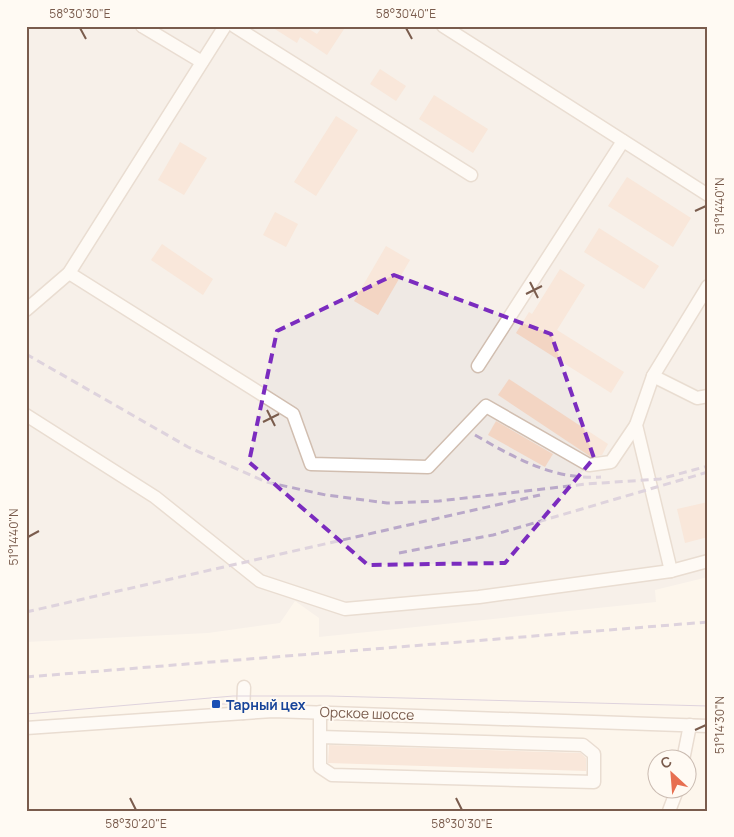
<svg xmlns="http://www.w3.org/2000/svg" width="734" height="837" viewBox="0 0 734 837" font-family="Manrope,sans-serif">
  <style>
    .industrial { fill: #efe9e4 }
    .building { fill: #f3d5c3 }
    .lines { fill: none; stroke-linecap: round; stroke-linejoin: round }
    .minor-casing { stroke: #d1beb0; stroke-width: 15 }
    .minor { stroke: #fff; stroke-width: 12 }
    .tram { stroke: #b9a8c9; stroke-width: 1 }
    .rail { stroke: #b9a8c9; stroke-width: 3; stroke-dasharray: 8 5; stroke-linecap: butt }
    .marked { fill: none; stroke: #7b2cbf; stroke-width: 4; stroke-dasharray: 10 6; stroke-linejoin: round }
    .ticks { fill: none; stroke: #7a5c4d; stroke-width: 2 }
    .transit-dot { fill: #1a4fb4; stroke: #fffaf3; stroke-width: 2 }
    .labels { text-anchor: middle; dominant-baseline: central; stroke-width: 4; stroke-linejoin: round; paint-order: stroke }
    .transit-label { font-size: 14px; font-weight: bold; fill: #164399; stroke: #fffaf3; text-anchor: start }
    .street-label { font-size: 14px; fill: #7a5c4d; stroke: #fffaf3 }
    .neatline { fill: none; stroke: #7a5c4d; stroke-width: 2 }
    .ticks-label { font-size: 12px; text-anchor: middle; fill: #7a5c4d }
  </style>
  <rect width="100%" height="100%" fill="#fdf6ec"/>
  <!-- industrial -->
  <polygon class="industrial" points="26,26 708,26 708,577 655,590 656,602 319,637 319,618 295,601 280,623 208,633 26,642"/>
  <!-- building -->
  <g class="building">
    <polygon points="270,26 304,26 317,34 323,26 346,26 327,55 300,37 297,43"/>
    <polygon points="380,69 406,86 396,101 370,84"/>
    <polygon points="434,95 488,129 473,153 419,119"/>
    <polygon points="336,116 358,130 316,196 294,182"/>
    <polygon points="180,142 207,158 184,195 158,180"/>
    <polygon points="627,177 691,218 673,247 608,206"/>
    <polygon points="275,212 298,224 286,247 263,235"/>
    <polygon points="599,228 659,266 644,289 584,252"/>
    <polygon points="162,244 213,279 203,295 151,260"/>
    <polygon points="386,246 410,260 378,315 354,301"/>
    <polygon points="560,269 585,285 557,330 624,372 611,393 516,333 529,312 532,314"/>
    <polygon points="509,379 608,444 602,455 591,457 498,395"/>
    <polygon points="496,421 553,454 545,467 488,435"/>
    <polygon points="708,502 708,537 685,543 677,509"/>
    <polygon points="329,745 581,753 586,758 586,771 328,763"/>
  </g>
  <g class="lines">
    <defs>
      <g id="minor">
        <polyline points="142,26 202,62"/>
        <polyline points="234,26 471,175"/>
        <polyline points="443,26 708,195"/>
        <polyline points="69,273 293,414 311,464 428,467 486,406 589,465 611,462 636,425"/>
        <polyline points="26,310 69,273 225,26"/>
        <polyline points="478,366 623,141"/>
        <polyline points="653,376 697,398 708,396"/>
        <polyline points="26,415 155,497 260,581 345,609 479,597 671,571 708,561"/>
        <polyline points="671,571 636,425 653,376 708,286"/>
        <polyline points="320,712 320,767 332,775 594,782 594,754 583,745 320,737"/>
        <polyline points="243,713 244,687"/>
        <polyline points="26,728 273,711 708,726"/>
        <polyline points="683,760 690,725"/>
        <polyline points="669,811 677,790"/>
      </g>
    </defs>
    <!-- minor casing -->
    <use href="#minor" class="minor-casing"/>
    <!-- minor -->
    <use href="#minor" class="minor"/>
    <!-- tram -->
    <g class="tram">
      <polyline points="216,704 286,704"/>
      <polyline points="26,714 233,696 328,696 708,706"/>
    </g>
    <!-- rail -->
    <g class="rail">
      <polyline points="26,354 188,447 266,482 326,495 387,503 439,501 586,484 660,479 708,466"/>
      <path d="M 475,435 C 515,458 553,480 601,477"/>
      <polyline points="399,553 493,535 708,472"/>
      <polyline points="26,612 540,495"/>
      <polyline points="26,677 708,622"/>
    </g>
  </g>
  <!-- marked area -->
  <path d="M0 0H734V837H0ZM 394,275 L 551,334 L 594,458 L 505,563 L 368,565 L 249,462 L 277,331 Z" fill="#fdf6ec" fill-opacity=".55" fill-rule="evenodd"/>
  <path class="marked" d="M 394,275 L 551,334 L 594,458 L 505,563 L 368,565 L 249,462 L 277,331 Z"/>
  <!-- ticks -->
  <path class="ticks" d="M 80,28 L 86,39M 406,28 L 412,39M 695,211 L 706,206M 530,282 L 538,298M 526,294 L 542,286M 267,410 L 275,426M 263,422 L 279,414M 28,537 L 39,531M 695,730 L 706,725M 130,798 L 136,810M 456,798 L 462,810"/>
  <!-- markers -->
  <rect class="transit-dot" x="211" y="699" width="10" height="10" rx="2.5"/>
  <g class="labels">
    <!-- transit labels -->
    <g class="transit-label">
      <text x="226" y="704">Тарный цех</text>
    </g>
    <!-- street labels -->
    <g class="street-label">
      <text transform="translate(367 713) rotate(2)">Орское шоссе</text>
    </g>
  </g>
  <!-- border -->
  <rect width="734" height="837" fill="none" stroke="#fffaf3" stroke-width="55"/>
  <!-- north arrow -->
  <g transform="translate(672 774) rotate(334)"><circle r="24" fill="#fffaf3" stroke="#cabbb1"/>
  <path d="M0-4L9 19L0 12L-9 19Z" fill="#e76f51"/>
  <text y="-8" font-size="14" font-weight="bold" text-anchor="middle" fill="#7a5c4d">С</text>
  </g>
  <rect x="28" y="28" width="678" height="782" class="neatline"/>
  <g class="ticks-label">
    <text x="80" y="18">58°30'30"E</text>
    <text x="406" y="18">58°30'40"E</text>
    <text transform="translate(720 206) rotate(-90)" y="4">51°14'40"N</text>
    <text transform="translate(14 537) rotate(-90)" y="4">51°14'40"N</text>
    <text transform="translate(720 725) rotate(-90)" y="4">51°14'30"N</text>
    <text x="136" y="828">58°30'20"E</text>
    <text x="462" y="828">58°30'30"E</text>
  </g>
</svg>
